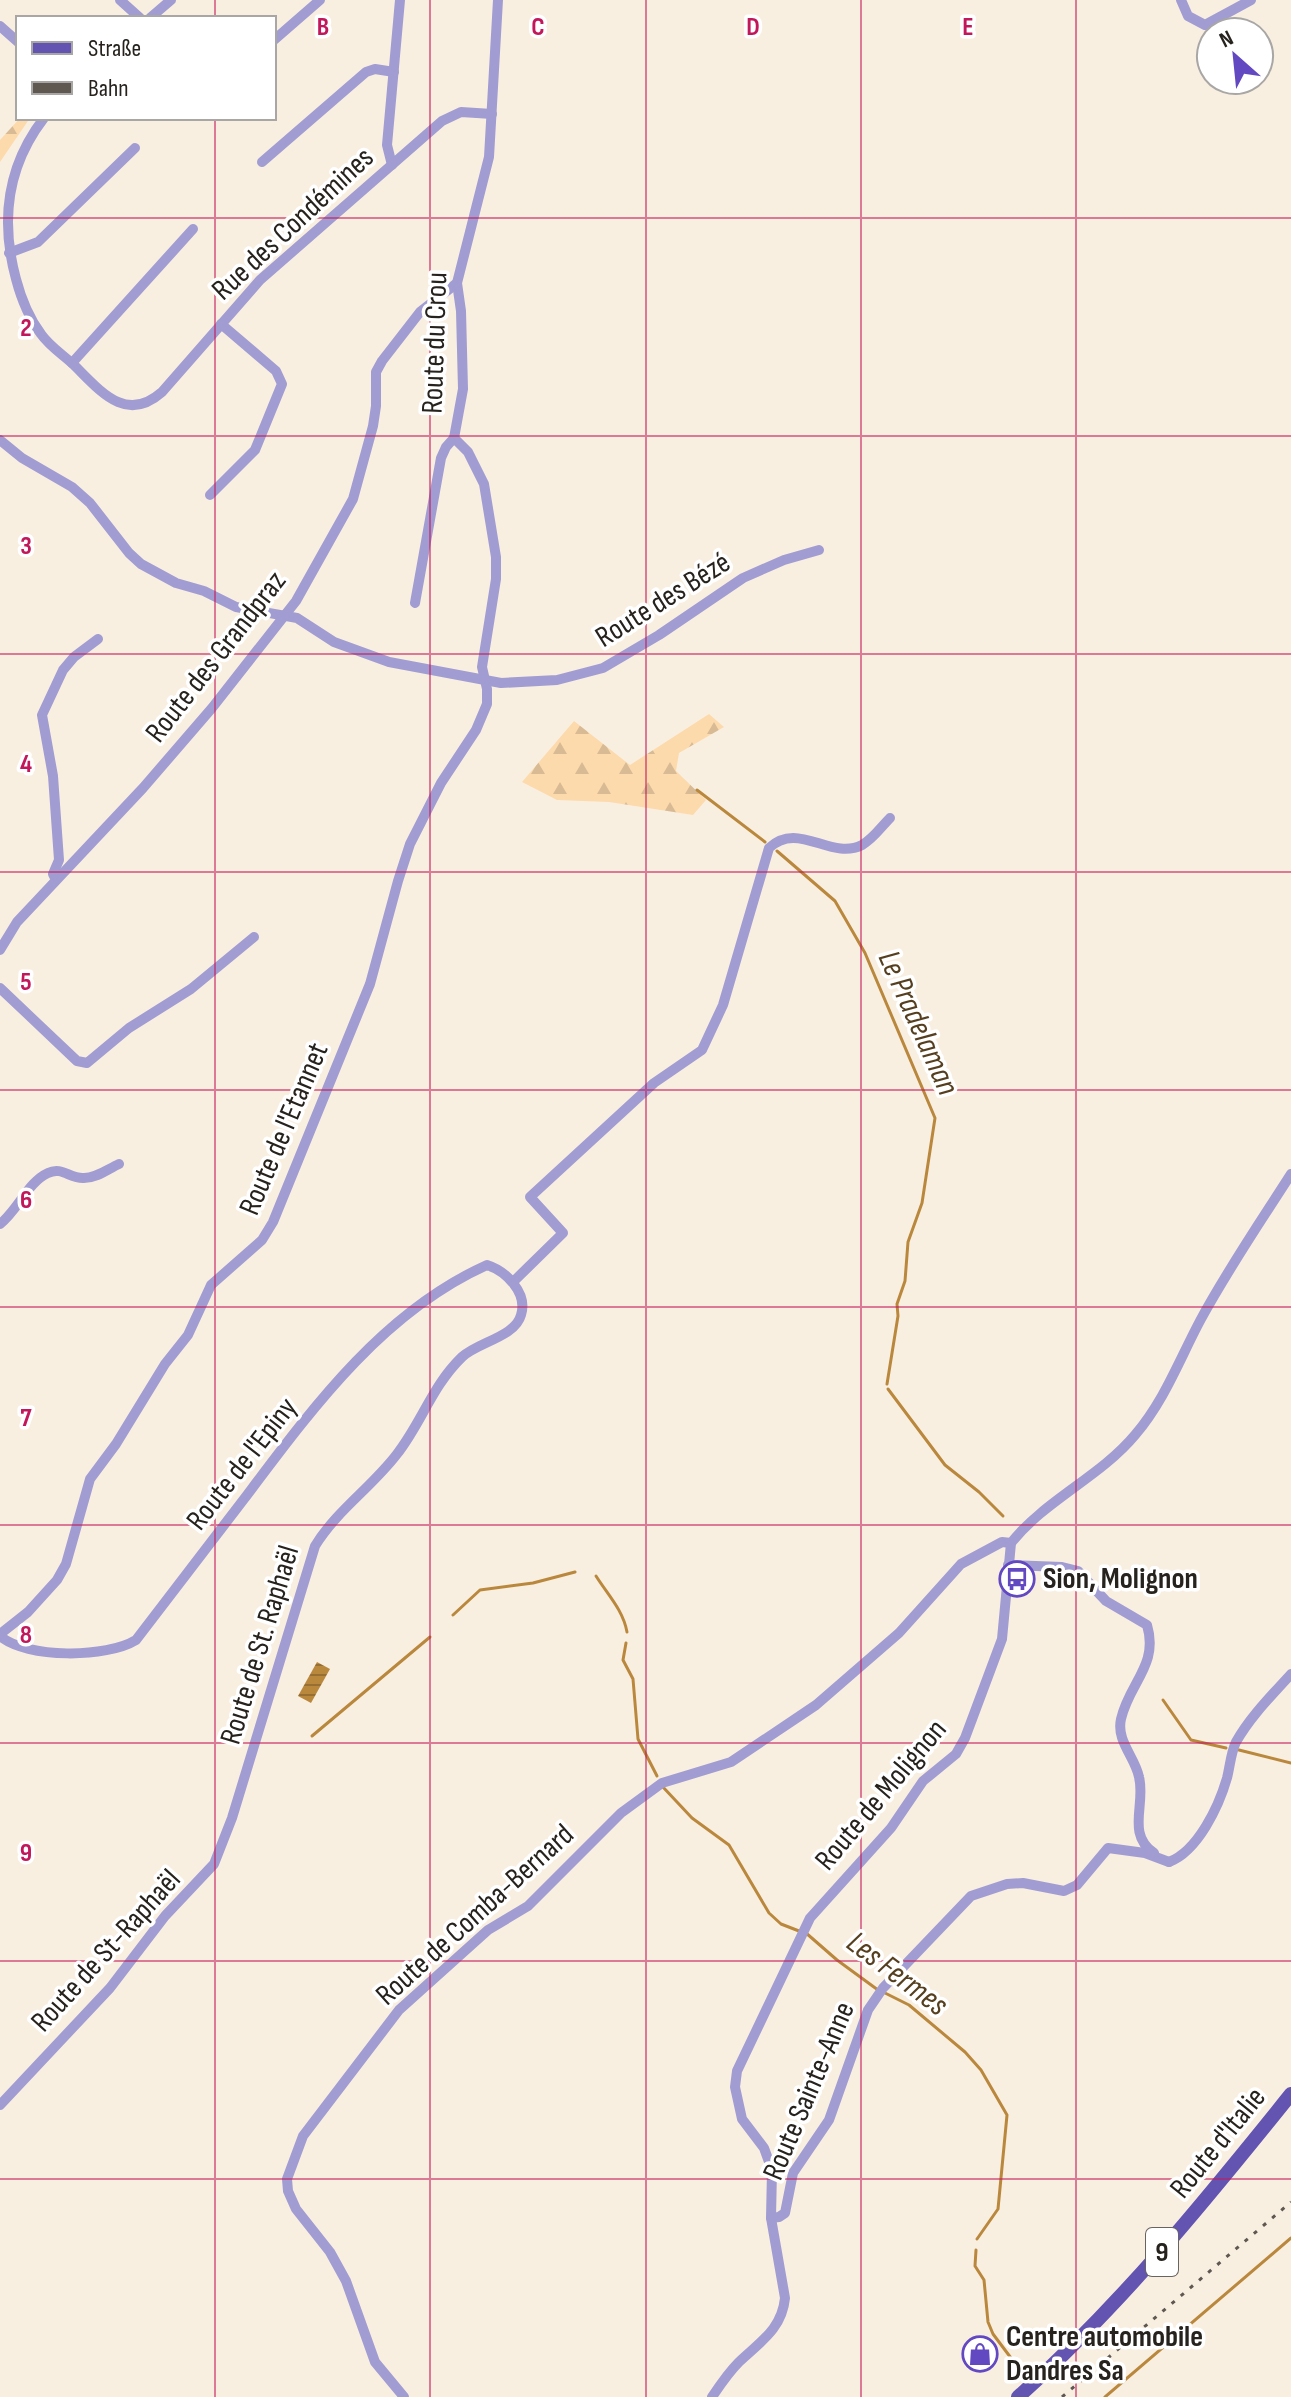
<svg xmlns="http://www.w3.org/2000/svg" width="1291" height="2397" viewBox="0 0 1291 2397" font-family="'Sofia Sans Condensed',sans-serif">
  <style>
    .forest { fill: url(#forest-firs) }
    .water { fill: url(#water-rules) }
    .lines { fill: none; stroke-linecap: round; stroke-linejoin: round }
    .stream { stroke: #ba883d; stroke-width: 3 }
    .minor { stroke: #a19dd2; stroke-width: 10 }
    .major { stroke: #6354b2; stroke-width: 14 }
    .rail { stroke: #5e5851; stroke-width: 3; stroke-dasharray: 4 8; stroke-linecap: butt }
    .grid { fill: none; stroke: #c2185b; stroke-width: 2; stroke-opacity: 0.55 }
    .labels { text-anchor: middle; dominant-baseline: central; stroke-width: 7; stroke-linejoin: round; paint-order: stroke }
    .shield { fill: #fff; stroke: #676461; stroke-width: 2 }
    .shield-label { font-size: 28px; font-weight: bold; fill: #26221d }
    .street-label { font-size: 30px; fill: #26221d; stroke: #fff }
    .poi-label { font-size: 30px; font-weight: bold; fill: #26221d; stroke: #fff; text-anchor: start }
    .water-label { font-size: 32px; font-style: italic; fill: #553f1f; stroke: #fff }
    .grid-label { font-size: 26px; text-anchor: middle; font-weight: bold; fill: #c2185b; stroke: #fff; stroke-width: 7; stroke-linejoin: round; paint-order: stroke }
  </style>
  <defs>
    <pattern id="forest-firs" width="22" height="20" patternUnits="userSpaceOnUse" patternTransform="scale(2)"><rect width="22" height="20" fill="#fcdaac"/><path d="M5 1l3.5 6h-7zM16 11l3.5 6h-7z" fill="#d8bb94"/></pattern>
    <pattern id="water-rules" width="6" height="5" patternUnits="userSpaceOnUse" patternTransform="scale(2)"><rect width="6" height="5" fill="#ba883d"/><path d="M0 2.5h6" fill="none" stroke="#976f33"/></pattern>
  </defs>
  <rect width="100%" height="100%" fill="#f9efe1"/>
  <!-- forest -->
  <g class="forest">
    <polygon points="20,118 30,118 0,162 0,140"/>
    <polygon points="709,714 724,727 679,753 676,771 706,800 693,815 609,802 557,800 522,782 574,721 630,765"/>
  </g>
  <!-- water -->
  <polygon class="water" points="317,1662 330,1669 311,1703 298,1696"/>
  <g class="lines">
    <!-- stream -->
    <g class="stream">
      <polyline points="697,790 765,842"/>
      <polyline points="777,851 835,901 865,953 935,1118 922,1203 908,1242 905,1281 897,1304 898,1316 887,1384"/>
      <polyline points="888,1389 945,1465 979,1492 1003,1516"/>
      <path d="M 596,1576 C 608,1595 623,1610 627,1632"/>
      <polyline points="453,1615 480,1590 533,1583 575,1572"/>
      <polyline points="626,1643 623,1660 633,1679 638,1739 657,1776"/>
      <polyline points="1163,1700 1191,1740 1226,1748"/>
      <polyline points="312,1736 430,1637"/>
      <polyline points="1239,1750 1291,1763"/>
      <polyline points="662,1786 692,1818 729,1845 769,1913 781,1924 799,1931"/>
      <polyline points="806,1933 837,1960 878,1990"/>
      <polyline points="885,1993 909,2005 965,2052 981,2070 1007,2115 998,2209 977,2239"/>
      <polyline points="976,2250 975,2266 984,2280 988,2322 993,2334 1014,2362"/>
      <polyline points="1105,2397 1291,2238"/>
    </g>
    <!-- minor -->
    <g class="minor">
      <polyline points="120,0 140,18"/>
      <polyline points="1181,0 1188,16 1205,25 1251,0"/>
      <polyline points="150,18 171,0"/>
      <polyline points="0,26 18,42"/>
      <polyline points="274,40 320,0"/>
      <path d="M 44,118 C 7,166 0,220 16,279 C 21,298 29,318 41,334 C 50,347 65,356 76,367 C 102,393 127,423 162,392 L 260,280 L 442,121 L 461,112 L 492,114"/>
      <polyline points="262,162 366,72 375,69 394,72"/>
      <polyline points="392,165 387,145 400,0"/>
      <polyline points="9,253 38,242 135,148"/>
      <polyline points="72,363 193,229"/>
      <polyline points="0,440 22,458 72,487 90,503 129,553 141,564 176,583 204,591 236,607 297,618 334,642 389,662 501,683 557,680 603,668 659,635 743,578 784,560 819,550"/>
      <polyline points="210,495 255,450 282,384 276,371 221,324"/>
      <polyline points="415,603 441,458 446,447 454,438"/>
      <polyline points="56,880 53,874 59,860 53,776 42,715 63,670 74,657 98,639"/>
      <polyline points="0,950 17,922 143,788 212,708 296,601 353,499 373,426 376,406 376,372 382,361 420,312 457,283"/>
      <polyline points="0,988 77,1061 87,1063 129,1028 191,989 254,937"/>
      <path d="M 0,1224 C 18,1210 28,1182 48,1173 C 62,1166 70,1179 84,1178 C 97,1178 108,1169 119,1164"/>
      <path d="M 513,1282 L 563,1233 L 530,1197 L 654,1083 L 702,1050 L 723,1005 L 769,848 C 798,820 831,861 862,845 C 873,839 881,827 890,818"/>
      <path d="M 1008,1565 L 1062,1567 L 1078,1571 L 1106,1601 L 1147,1625 C 1159,1665 1129,1683 1121,1719 C 1116,1741 1135,1757 1139,1777 C 1146,1804 1126,1834 1154,1853"/>
      <polyline points="0,1634 28,1612 57,1580 66,1564 90,1479 116,1444 165,1364 188,1335 211,1285 262,1240 273,1222 370,984 398,881 410,844 441,783 476,730 487,704 487,689 482,667 496,579 496,557 484,484 468,452 454,438 463,389 461,311 457,283 489,157 498,0"/>
      <path d="M 0,1636 C 27,1659 107,1658 136,1640 C 172,1593 208,1546 244,1499 C 311,1410 382,1312 487,1265 C 506,1271 528,1293 521,1315 C 515,1337 478,1342 462,1357 C 432,1386 422,1422 397,1454 C 372,1487 337,1510 315,1546 L 232,1818 L 214,1864 L 165,1916 L 110,1988 L 0,2105"/>
      <path d="M 1169,1862 C 1198,1851 1219,1806 1227,1778 C 1230,1766 1231,1752 1236,1742 C 1250,1717 1272,1695 1291,1674"/>
      <polyline points="771,2218 779,2217 785,2213 793,2173 829,2120 868,2010 883,1988 971,1896 1007,1884 1023,1883 1064,1891 1077,1885 1108,1848 1145,1853 1169,1862"/>
      <polyline points="404,2397 375,2362 346,2281 330,2252 296,2209 288,2191 287,2179 303,2136 399,2010 488,1930 528,1906 621,1813 662,1783 731,1762 816,1705 899,1633 961,1564 1002,1542 1011,1543"/>
      <path d="M 712,2397 C 720,2385 729,2372 739,2362 C 760,2342 782,2329 785,2298 L 771,2218 L 772,2170 L 764,2148 L 742,2119 L 735,2087 L 737,2071 L 810,1918 L 891,1828 L 923,1781 L 956,1754 L 965,1738 L 1002,1639 L 1011,1543 C 1045,1500 1100,1477 1135,1435 C 1165,1400 1180,1358 1201,1319 C 1228,1269 1261,1221 1291,1174"/>
    </g>
    <!-- major -->
    <path class="major" d="M 1018,2397 C 1120,2306 1205,2201 1291,2094"/>
    <!-- rail -->
    <polyline class="rail" points="1062,2397 1291,2202"/>
  </g>
  <!-- grid -->
  <path class="grid" d="M 215,0 L 215,18M 430,0 L 430,2397M 646,0 L 646,2397M 861,0 L 861,2397M 1076,0 L 1076,2397M 215,118 L 215,2397M 0,218 L 1291,218M 0,436 L 1291,436M 0,654 L 1291,654M 0,872 L 1291,872M 0,1090 L 1291,1090M 0,1307 L 1291,1307M 0,1525 L 1291,1525M 0,1743 L 1291,1743M 0,1961 L 1291,1961M 0,2179 L 1291,2179"/>
  <!-- icons -->
  <defs>
    <symbol id="bus-ring" viewBox="-11 -11 22 22"><circle r="9.5" fill="#fff" stroke="#6248c1" stroke-width="1.5"/><path d="M-5-6H5V4H4V6H2V4H-2V6H-4V4H-5ZM-3.5-4V0h7V-4ZM-3.5 1.2v1.5H-2V1.2ZM2 1.2v1.5H3.5V1.2Z" fill="#6248c1"/></symbol>
    <symbol id="shop-ring" viewBox="-11 -11 22 22"><circle r="9.5" fill="#fff" stroke="#6248c1" stroke-width="1.5"/><path d="M-5-2.5h2.3a2.7 3.5 0 0 1 5.4 0H5L5.5 6h-11ZM-1.5-2.5h3a1.5 2.3 0 0 0-3 0Z" fill="#6248c1"/></symbol>
  </defs>
  <g fill-rule="evenodd">
    <use href="#bus-ring" x="997" y="1559" width="40" height="40"/>
    <use href="#shop-ring" x="960" y="2334" width="40" height="40"/>
  </g>
  <g class="labels">
    <!-- shield labels -->
    <rect class="shield" x="1146" y="2228" width="32" height="48" rx="6"/>
    <g class="shield-label">
      <text x="1162" y="2252">9</text>
    </g>
    <!-- street labels -->
    <g class="street-label">
      <text transform="translate(293 224) rotate(-43)">Rue des Condémines</text>
      <text transform="translate(435 343) rotate(-88)">Route du Crou</text>
      <text transform="translate(663 600) rotate(-32)">Route des Bézé</text>
      <text transform="translate(216 657) rotate(-52)">Route des Grandpraz</text>
      <text transform="translate(284 1129) rotate(-67)">Route de l'Etannet</text>
      <text transform="translate(242 1464) rotate(-52)">Route de l'Epiny</text>
      <text transform="translate(260 1645) rotate(-73)">Route de St. Raphaël</text>
      <text transform="translate(881 1795) rotate(-50)">Route de Molignon</text>
      <text transform="translate(475 1915) rotate(-42)">Route de Comba-Bernard</text>
      <text transform="translate(106 1951) rotate(-48)">Route de St-Raphaël</text>
      <text transform="translate(809 2091) rotate(-67)">Route Sainte-Anne</text>
      <text transform="translate(1218 2143) rotate(-51)">Route d'Italie</text>
    </g>
    <!-- poi labels -->
    <g class="poi-label">
      <text x="1043" y="1579">Sion, Molignon</text>
      <text x="1006" y="2337">Centre automobile<tspan x="1006" dy="34">Dandres Sa</tspan></text>
    </g>
    <!-- water labels -->
    <g class="water-label">
      <text transform="translate(918 1023) rotate(66)">Le Pradelaman</text>
      <text transform="translate(897 1974) rotate(37)">Les Fermes</text>
    </g>
  </g>
  <g class="grid-label">
    <text x="323" y="35">B</text>
    <text x="538" y="35">C</text>
    <text x="753" y="35">D</text>
    <text x="968" y="35">E</text>
    <text x="26" y="336">2</text>
    <text x="26" y="554">3</text>
    <text x="26" y="772">4</text>
    <text x="26" y="990">5</text>
    <text x="26" y="1208">6</text>
    <text x="26" y="1426">7</text>
    <text x="26" y="1643">8</text>
    <text x="26" y="1861">9</text>
  </g>
  <!-- legend -->
  <rect x="16" y="16" width="260" height="104" fill="#ffffff" stroke="#a8a7a5" stroke-width="2"/>
  <rect x="32" y="42" width="40" height="12" fill="#6354b2" stroke="#a8a7a5" stroke-width="2"/>
  <text x="88" y="56" font-size="24" fill="#26221d">Straße</text>
  <rect x="32" y="82" width="40" height="12" fill="#5e5851" stroke="#a8a7a5" stroke-width="2"/>
  <text x="88" y="96" font-size="24" fill="#26221d">Bahn</text>
  <!-- north arrow -->
  <g transform="translate(1235 56) rotate(333)"><circle r="38" fill="#ffffff" stroke="#a8a7a5" stroke-width="2"/>
  <path d="M0-6L14 30L0 20L-14 30Z" fill="#6248c1"/>
  <text y="-12" font-size="22" font-weight="bold" text-anchor="middle" fill="#26221d">N</text>
  </g>
</svg>
